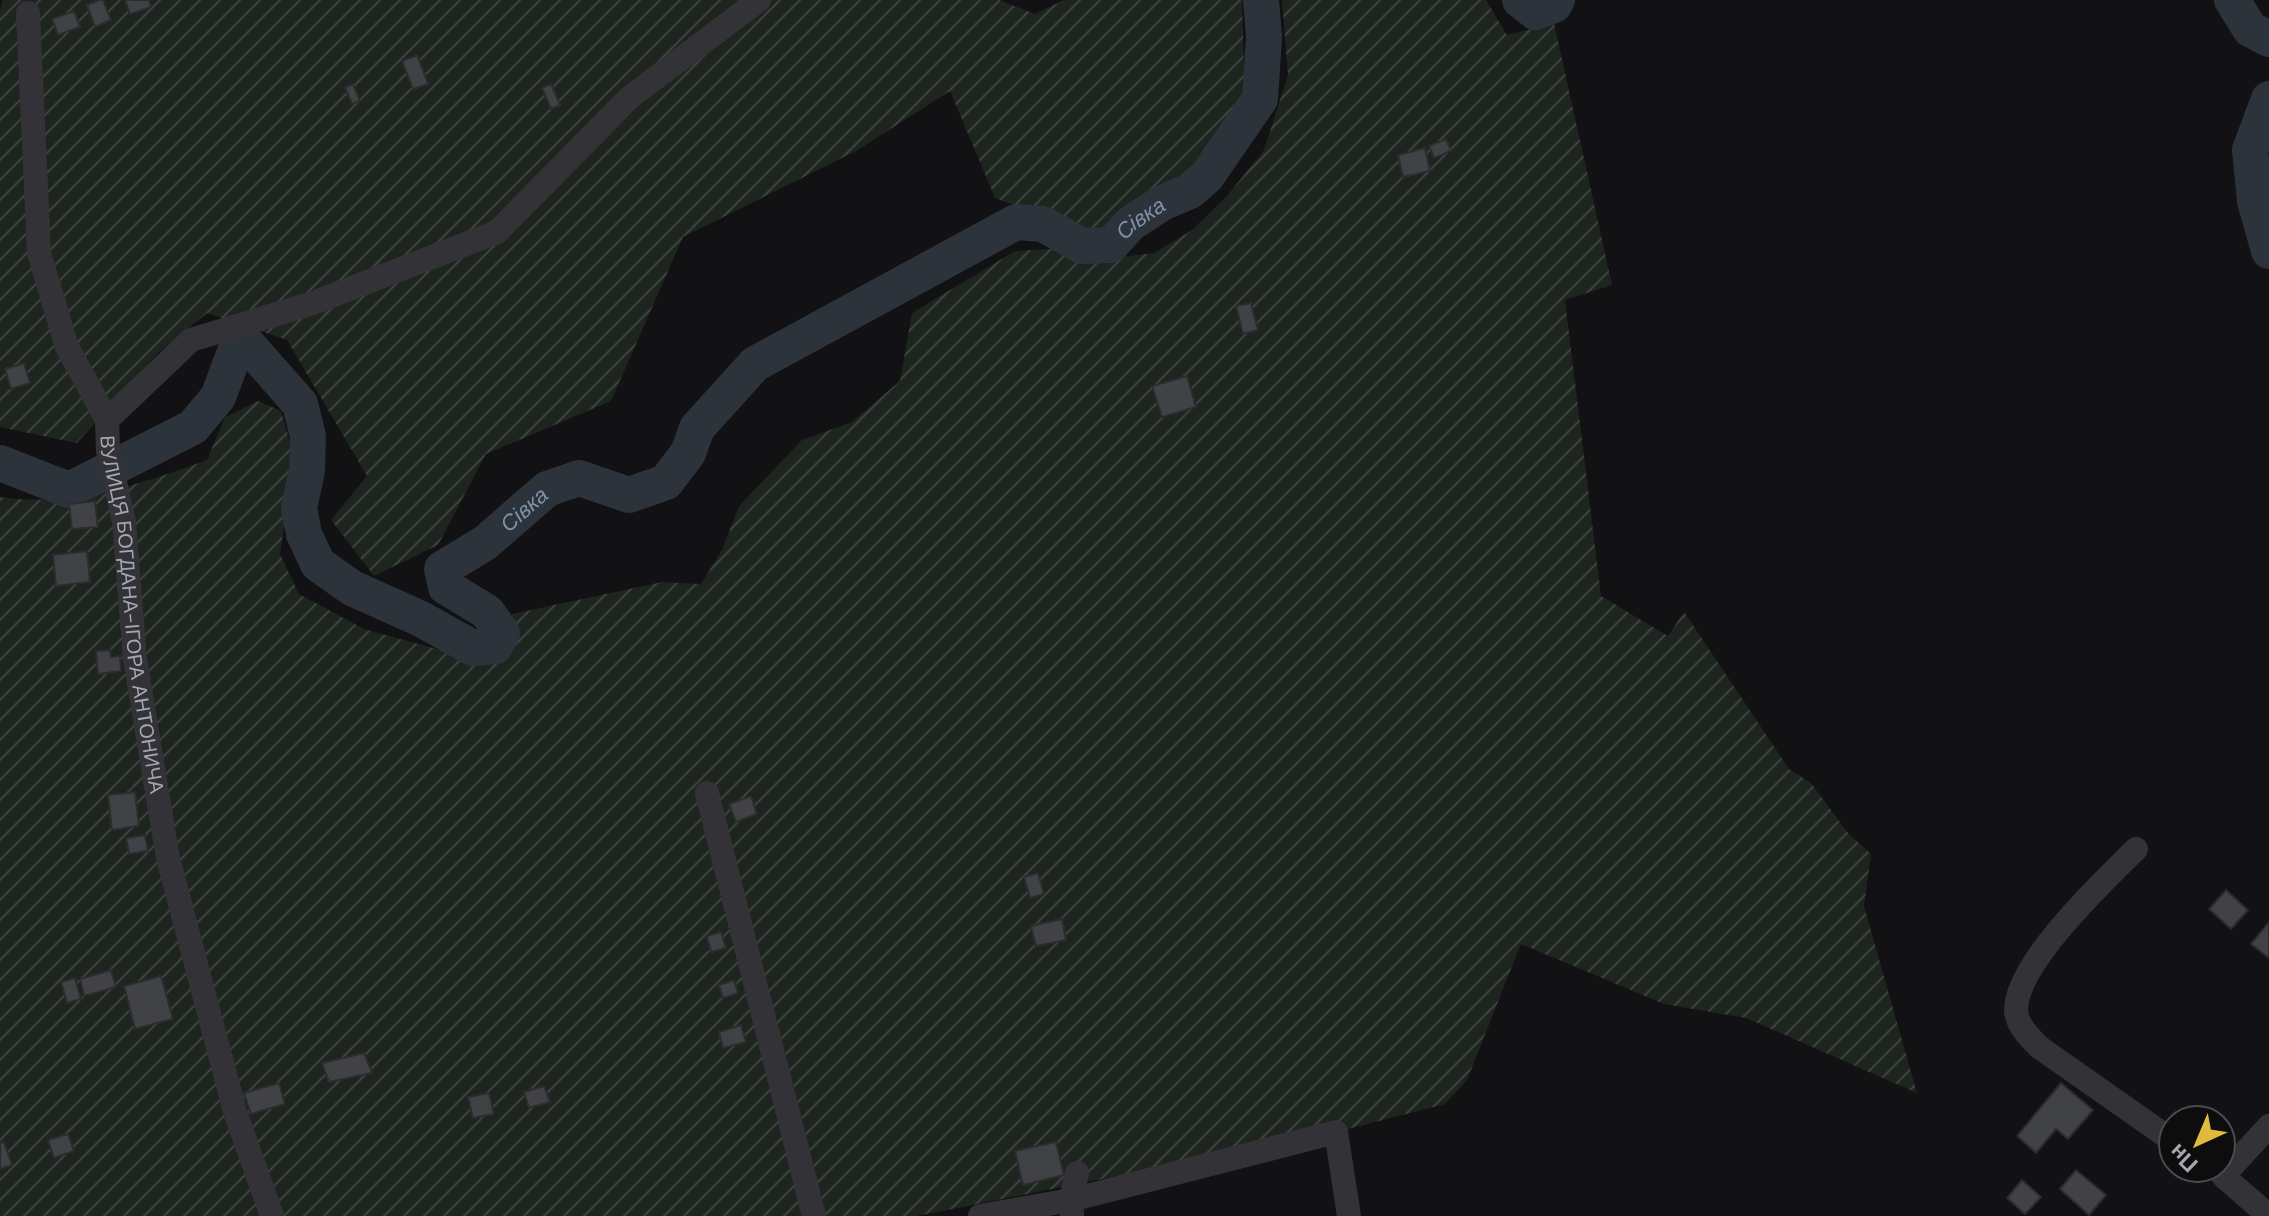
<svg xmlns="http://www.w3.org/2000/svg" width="2269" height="1216" viewBox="0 0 2269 1216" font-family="'DM Sans',sans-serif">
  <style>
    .garden { fill: url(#garden-furrows) }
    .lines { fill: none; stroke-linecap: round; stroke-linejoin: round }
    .river { stroke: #2c333a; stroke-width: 36 }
    .building { fill: #414246; stroke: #2c2c2f; stroke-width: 2 }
    .minor { stroke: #333337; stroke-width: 24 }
    .labels { text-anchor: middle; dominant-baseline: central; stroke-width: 6; stroke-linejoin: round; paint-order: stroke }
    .street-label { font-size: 20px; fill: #a4a7b2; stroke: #0d0d0e }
    .water-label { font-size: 22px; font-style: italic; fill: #7e91ab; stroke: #0d0d0e }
  </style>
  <defs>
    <pattern id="garden-furrows" width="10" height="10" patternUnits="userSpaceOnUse" patternTransform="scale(2)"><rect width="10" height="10" fill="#1e251f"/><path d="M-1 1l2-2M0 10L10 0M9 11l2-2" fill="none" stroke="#3c423d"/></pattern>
  </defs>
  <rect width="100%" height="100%" fill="#121113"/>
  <!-- garden -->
  <g class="garden">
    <polygon points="2,0 999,0 1035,14 1064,0 1242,0 1245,102 1181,182 1095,235 995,198 950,91 856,151 683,237 611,401 486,454 438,545 374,576 331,520 367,476 287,340 207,313 157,354 77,443 0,427 0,11"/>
    <path d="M 1282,0 L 1486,0 L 1507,35 L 1554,23 L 1612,285 L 1565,300 L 1601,596 L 1668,636 L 1684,612 L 1789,769 L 1811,783 L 1848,833 L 1871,854 L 1864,906 L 1917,1093 L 1746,1018 L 1664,1004 L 1521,944 L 1467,1080 L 1445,1104 L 1336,1132 L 917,1216 L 0,1216 L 0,497 C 69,508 142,484 207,460 L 225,417 L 258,401 L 281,411 L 294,456 L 280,554 L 299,594 L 364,629 L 433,648 L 485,661 L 511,650 L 512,614 L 662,582 L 701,584 L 722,550 L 739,506 L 802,440 L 852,422 L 900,381 L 912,313 L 1015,251 L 1050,249 L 1097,260 L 1154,253 L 1192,230 L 1227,196 L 1264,150 L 1288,75 Z"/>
  </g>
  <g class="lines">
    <!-- river -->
    <g class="river">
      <polyline points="1520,0 1535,12 1554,5 1557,0"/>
      <polyline points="2232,0 2250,29 2269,39"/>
      <polyline points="2269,99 2250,150 2255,201 2269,251"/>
      <path id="s1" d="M 0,463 L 69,490 L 193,427 L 218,397 L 236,349 L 248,345 L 300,404 L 308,436 L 307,471 L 299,508 L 304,534 L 318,564 L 352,588 L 421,619 L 473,648 L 495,646 L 502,633 L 487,612 L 446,587 L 442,569 L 485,543 L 547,489 L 579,478 L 629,495 L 666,482 L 688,453 L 697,428 L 755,364 L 1016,222 L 1043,224 L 1082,246 L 1111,245 L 1130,224 L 1162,203 L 1190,191 L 1207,176 L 1260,99 L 1264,37 L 1261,0"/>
    </g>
  </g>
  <!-- building -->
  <g class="building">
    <polygon points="99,0 103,0 111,20 95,27 87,5"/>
    <polygon points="125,0 149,0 151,7 130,14"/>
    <polygon points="74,11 80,27 58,35 52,19"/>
    <polygon points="417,55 428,84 413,89 402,61"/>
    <polygon points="353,84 360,101 352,104 345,87"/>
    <polygon points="551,84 560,105 551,109 542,88"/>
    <polygon points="1446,139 1451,151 1434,158 1429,146"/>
    <polygon points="1425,148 1430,171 1403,177 1398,155"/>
    <polygon points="1251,303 1258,330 1243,334 1236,306"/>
    <polygon points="24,363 30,383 11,389 5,369"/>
    <polygon points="1187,376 1196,407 1162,417 1152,386"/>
    <polygon points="95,501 98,527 72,529 69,504"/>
    <polygon points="87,551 90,582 56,586 53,555"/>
    <polygon points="110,650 111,657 120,656 121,671 98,674 96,651"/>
    <polygon points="135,792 139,826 112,830 108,795"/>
    <polygon points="751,796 757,814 736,822 729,804"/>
    <polygon points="145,835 148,851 129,854 126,838"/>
    <polygon points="1038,873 1044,894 1030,898 1024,877"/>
    <polygon points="2226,890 2248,910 2231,929 2209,909"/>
    <polygon points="1062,919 1066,940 1036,946 1031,926"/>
    <polygon points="2269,922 2269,958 2251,944"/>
    <polygon points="721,932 726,948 711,952 707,936"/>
    <polygon points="111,970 116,987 84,996 80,979"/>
    <polygon points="161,976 173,1019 135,1029 124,986"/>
    <polygon points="75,978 81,999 67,1003 61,982"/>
    <polygon points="734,980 738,993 723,998 719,985"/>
    <polygon points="741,1025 746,1042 723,1048 719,1032"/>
    <polygon points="364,1053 372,1073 329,1082 322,1063"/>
    <polygon points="279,1083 285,1104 251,1114 244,1093"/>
    <polygon points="2061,1083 2093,1110 2068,1139 2056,1129 2036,1153 2017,1136"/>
    <polygon points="544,1086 550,1102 529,1108 524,1092"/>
    <polygon points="489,1093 494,1114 473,1118 468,1097"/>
    <polygon points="68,1134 74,1151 54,1158 48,1140"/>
    <polygon points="4,1142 12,1165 0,1169 0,1143"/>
    <polygon points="1056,1142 1064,1175 1023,1185 1015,1151"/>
    <polygon points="2076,1170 2106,1195 2089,1215 2060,1189"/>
    <polygon points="2022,1180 2041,1197 2025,1214 2007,1198"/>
  </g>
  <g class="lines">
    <!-- minor -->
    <g class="minor">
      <path id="s2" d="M 28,13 L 39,253 L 67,347 L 107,420 L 108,451 L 124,522 L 135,659 L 168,858 L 235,1112 L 272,1216"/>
      <polyline points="107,420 191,340 313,303 497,232 629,98 759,0"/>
      <polyline points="707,793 814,1216"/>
      <path d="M 2136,849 C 2103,882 2015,964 2016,1011 C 2017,1025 2030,1038 2039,1047 L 2173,1141"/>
      <polyline points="1072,1214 1071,1200 1077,1173"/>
      <polyline points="980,1216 1071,1200 1336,1132 1349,1216"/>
      <polyline points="2269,1216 2223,1176 2269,1126"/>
    </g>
  </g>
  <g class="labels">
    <!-- street labels -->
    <g class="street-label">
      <text stroke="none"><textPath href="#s2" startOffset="618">ВУЛИЦЯ БОГДАНА-ІГОРА АНТОНИЧА</textPath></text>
    </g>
    <!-- water labels -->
    <g class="water-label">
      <text stroke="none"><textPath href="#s1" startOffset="1712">Сівка</textPath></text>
      <text stroke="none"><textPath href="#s1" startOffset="968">Сівка</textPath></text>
    </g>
  </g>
  <!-- north arrow -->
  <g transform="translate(2197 1144) rotate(224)"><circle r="38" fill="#0d0d0e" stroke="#494b50" stroke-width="2"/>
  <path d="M0-6L14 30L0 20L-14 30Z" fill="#e0ba3c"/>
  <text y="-12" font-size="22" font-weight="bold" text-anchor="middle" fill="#a4a7b2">Пн</text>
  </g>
</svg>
